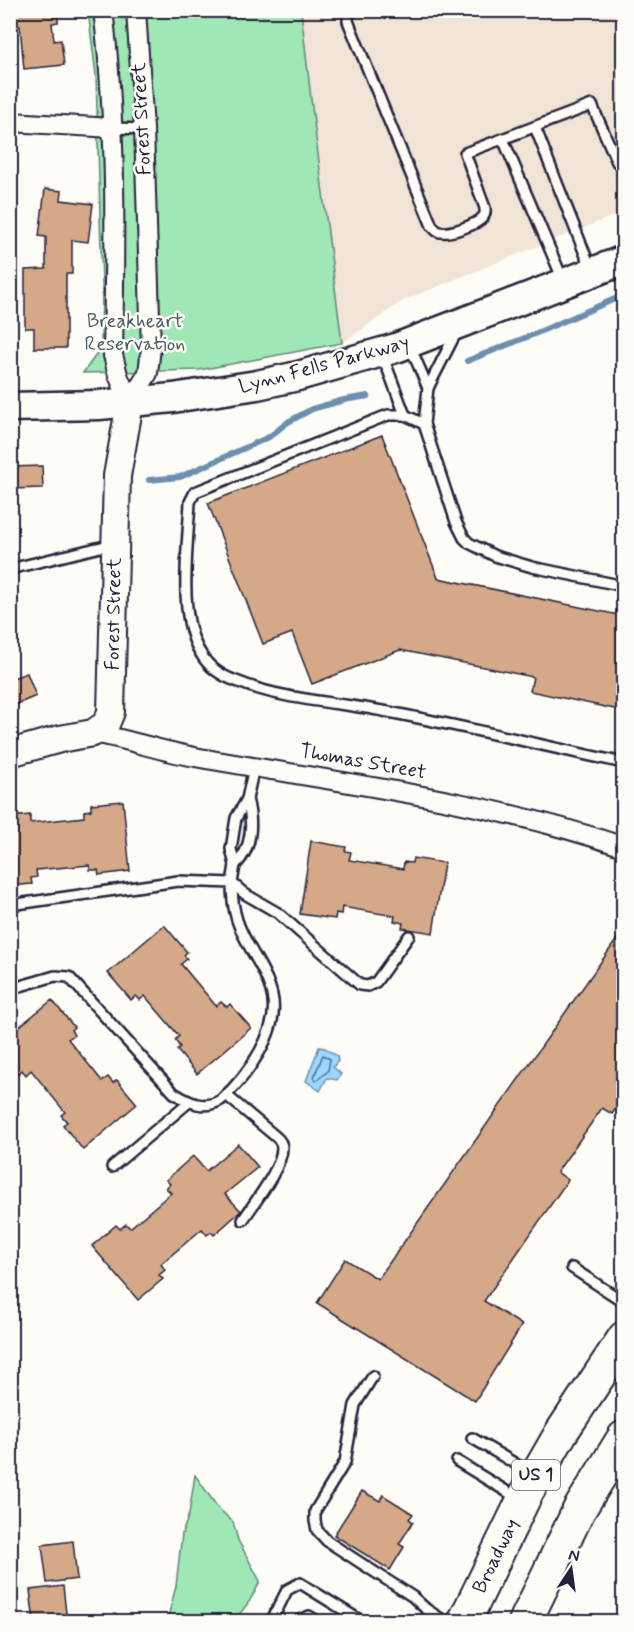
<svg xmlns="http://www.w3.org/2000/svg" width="634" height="1632" viewBox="0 0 634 1632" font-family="Mynerve,sans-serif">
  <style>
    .built { fill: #f1e3d5 }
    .green { fill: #9fe7b5; stroke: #608478; stroke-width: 1.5 }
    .water { fill: #9cd8fd; stroke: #6b8faf; stroke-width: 1.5 }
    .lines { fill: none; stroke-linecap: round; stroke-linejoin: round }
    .shore { stroke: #536b89; stroke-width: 1.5 }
    .stream { stroke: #6b8faf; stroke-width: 6 }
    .building { fill: #d5a887; stroke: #22223b; stroke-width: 1.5 }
    .lane-casing { stroke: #22223b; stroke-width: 14 }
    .street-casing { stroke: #22223b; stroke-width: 22 }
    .secondary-casing { stroke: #22223b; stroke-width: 30 }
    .primary-casing { stroke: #22223b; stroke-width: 33 }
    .highway-casing { stroke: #22223b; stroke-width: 36 }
    .lane { stroke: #fdfcf7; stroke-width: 9 }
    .street { stroke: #fdfcf7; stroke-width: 18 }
    .secondary { stroke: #fdfcf7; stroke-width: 26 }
    .primary { stroke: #fdfcf7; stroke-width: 28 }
    .highway { stroke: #fdfcf7; stroke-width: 32 }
    .labels { text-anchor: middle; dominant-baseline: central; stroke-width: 5; stroke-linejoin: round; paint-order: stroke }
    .shield { fill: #fdfcf7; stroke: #646373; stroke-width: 1.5 }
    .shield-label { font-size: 18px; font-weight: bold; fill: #22223b }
    .street-label { font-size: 20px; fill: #22223b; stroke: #fdfcf7 }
    .park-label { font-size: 20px; fill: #485d60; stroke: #fdfcf7 }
  </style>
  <rect width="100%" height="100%" fill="#fdfcf7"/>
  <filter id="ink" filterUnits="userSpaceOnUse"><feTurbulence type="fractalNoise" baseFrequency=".0167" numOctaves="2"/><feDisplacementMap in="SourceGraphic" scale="12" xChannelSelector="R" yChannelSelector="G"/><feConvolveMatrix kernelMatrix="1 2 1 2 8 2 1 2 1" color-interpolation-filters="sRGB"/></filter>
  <g filter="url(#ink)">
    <!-- built -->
    <polygon class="built" points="301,11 623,11 623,212 404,300 342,343 311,99"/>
    <!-- green -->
    <g class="green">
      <polygon points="88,11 301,11 311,99 342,343 199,370 83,373 101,348 102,286 96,75"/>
      <path d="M 195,1475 L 218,1508 L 233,1522 L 238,1540 L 260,1581 C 254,1596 244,1610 233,1621 L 167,1621 L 176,1586 L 182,1534 L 189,1514 Z"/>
    </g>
    <!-- water -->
    <polygon class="water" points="319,1047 325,1048 337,1056 338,1061 333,1067 341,1074 337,1080 327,1078 320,1091 306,1081"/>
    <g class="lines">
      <!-- shore -->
      <polygon class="shore" points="323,1055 330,1059 328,1071 316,1081 314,1077"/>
      <!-- stream -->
      <g class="stream">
        <polyline points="467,361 532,335 624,295"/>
        <polyline points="149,480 180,477 269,437 288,422 312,409 344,400 368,396"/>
      </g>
    </g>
    <!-- building -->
    <g class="building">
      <polygon points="10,10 58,10 58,22 52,23 54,41 61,40 64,65 24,69 20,26 12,27"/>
      <polygon points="45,189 62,191 61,200 93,204 88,242 72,240 72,274 66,274 66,348 34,348 34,328 25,328 25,270 46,269 46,237 39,236"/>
      <polygon points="382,435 438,578 624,616 624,711 530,691 533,677 400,650 312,684 292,633 263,644 208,503"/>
      <polygon points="42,466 43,488 10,489 10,467"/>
      <polygon points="27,673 36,696 10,707 10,679"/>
      <polygon points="123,801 130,871 99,875 98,870 90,870 89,865 36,870 37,877 31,878 32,884 10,886 10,817 30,815 30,823 84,817 84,811 91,810 91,804"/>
      <polygon points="311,841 346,847 345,851 351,852 349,860 403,869 404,862 412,863 413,858 444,863 433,933 402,928 403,923 394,921 395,916 342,907 341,914 336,913 335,919 300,914"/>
      <polygon points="164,925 187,952 184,955 187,959 181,964 216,1006 221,1002 227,1007 230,1004 251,1028 197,1074 177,1050 180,1047 175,1040 179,1036 145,996 140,1000 136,996 131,1000 108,973"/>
      <polygon points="624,929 624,1098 612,1114 602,1108 557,1172 568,1180 484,1301 522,1325 475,1401 317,1303 345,1259 378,1279"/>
      <polygon points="52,1000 74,1027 71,1030 74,1035 68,1039 102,1081 108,1077 113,1083 117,1080 137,1104 83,1150 63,1125 67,1122 61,1115 65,1112 31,1070 26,1075 22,1070 18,1074 10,1066 10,1034"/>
      <polygon points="238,1144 258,1167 225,1194 241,1211 214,1235 211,1232 207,1235 202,1229 161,1264 165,1270 159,1275 163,1279 138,1300 92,1246 116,1225 120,1229 126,1224 130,1228 171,1193 166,1188 170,1184 166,1180 193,1156 206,1171"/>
      <polygon points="362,1491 380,1501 383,1495 413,1514 409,1519 413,1522 399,1544 404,1547 390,1570 334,1535"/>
      <polygon points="73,1541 77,1579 47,1583 42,1545"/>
      <polygon points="63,1586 67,1622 34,1622 30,1590"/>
    </g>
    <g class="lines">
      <defs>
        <g id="lane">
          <path d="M 349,10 L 348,21 L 432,226 L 437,231 C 446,236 477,225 483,217 C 486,213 485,213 485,208 L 465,153 L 592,105 L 617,162 L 624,168"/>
          <polyline points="535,127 591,269"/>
          <polyline points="113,128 144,129"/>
          <polyline points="503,139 563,280"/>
          <polyline points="457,331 428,388 424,424 456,522 464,538 469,543 495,556 532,567 624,586"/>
          <polyline points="410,346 428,388"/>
          <polyline points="382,354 405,415"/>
          <path d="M 424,424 L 405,415 L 388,415 L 195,492 L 190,502 C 188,545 177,618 201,654 C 209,668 222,676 236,681 C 282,700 335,702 383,711 C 464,726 543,746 624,763"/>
          <polyline points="10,569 113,544"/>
          <polyline points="254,767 247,799 236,818 231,849 235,865 232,883 245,894 278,913 360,985 368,986 376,982 409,936"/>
          <path d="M 235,865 C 253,849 253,821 247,799"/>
          <path d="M 10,905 L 178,881 L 232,883 C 232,896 233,908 237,920 C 245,946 266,968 272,995 C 281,1031 246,1077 221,1100 C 204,1110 190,1103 174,1093 L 69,977 L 55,976 L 10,989"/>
          <path d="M 226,1095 L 275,1136 C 279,1139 282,1142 282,1148 C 282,1168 254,1203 243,1220"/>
          <polyline points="112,1167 189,1102"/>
          <polyline points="572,1268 624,1302"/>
          <polyline points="373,1376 355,1405 345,1462 315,1511 315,1521 317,1530 327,1541 413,1597 426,1609 446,1622"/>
          <polyline points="472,1438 531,1473"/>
          <polyline points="457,1461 519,1499"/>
          <polyline points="271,1622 287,1590 300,1583 363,1622"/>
          <polyline points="296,1622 309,1616 316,1620"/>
        </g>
        <g id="street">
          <path d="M 103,10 C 117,125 115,240 113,355 L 118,375 L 130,403"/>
          <polyline points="10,122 113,128"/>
          <polyline points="130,403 148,373 151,348 144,129 136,10"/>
          <path d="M 93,733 C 127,739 160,751 195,757 C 340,783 483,799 624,847"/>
        </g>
        <polyline id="secondary" points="10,753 60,739 93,733 106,724 111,712 117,476 130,403"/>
        <polyline id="primary" points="10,407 99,405 173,398 257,385 298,376 396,348 624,260"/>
        <g id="highway">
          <polyline points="464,1622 527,1492 561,1433 624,1338"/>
          <polyline points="525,1622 579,1510 624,1437"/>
        </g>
      </defs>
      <!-- lane casing -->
      <use href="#lane" class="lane-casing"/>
      <!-- street casing -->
      <use href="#street" class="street-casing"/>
      <!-- secondary casing -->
      <use href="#secondary" class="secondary-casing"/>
      <!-- primary casing -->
      <use href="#primary" class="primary-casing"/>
      <!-- highway casing -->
      <use href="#highway" class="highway-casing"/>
      <!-- lane -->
      <use href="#lane" class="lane"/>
      <!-- street -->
      <use href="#street" class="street"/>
      <!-- secondary -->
      <use href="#secondary" class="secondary"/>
      <!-- primary -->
      <use href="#primary" class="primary"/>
      <!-- highway -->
      <use href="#highway" class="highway"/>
    </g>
  </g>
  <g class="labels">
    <!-- shield labels -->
    <rect class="shield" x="512" y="1460" width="48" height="30" rx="4.5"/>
    <g class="shield-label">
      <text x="536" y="1475">US 1</text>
    </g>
    <!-- street labels -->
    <g class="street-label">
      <text transform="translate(142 119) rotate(-93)">Forest Street</text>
      <text transform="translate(324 365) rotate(-15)">Lynn Fells Parkway</text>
      <text transform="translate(114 614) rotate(-89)">Forest Street</text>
      <text transform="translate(363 762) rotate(10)">Thomas Street</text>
      <text transform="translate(496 1556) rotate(-64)">Broadway</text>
    </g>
    <!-- park labels -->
    <g class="park-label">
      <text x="135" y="321">Breakheart<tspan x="135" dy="23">Reservation</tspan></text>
    </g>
  </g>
  <!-- margin -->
  <rect width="634" height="1632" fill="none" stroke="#fdfcf7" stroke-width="36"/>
  <rect x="18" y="18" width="598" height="1596" fill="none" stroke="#22223b" stroke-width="2" filter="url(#ink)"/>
  <!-- north arrow -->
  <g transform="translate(571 1569) rotate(13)" stroke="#fdfcf7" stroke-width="4.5" paint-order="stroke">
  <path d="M0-4.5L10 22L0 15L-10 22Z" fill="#22223b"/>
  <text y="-9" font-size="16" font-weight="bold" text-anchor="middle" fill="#22223b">N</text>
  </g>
</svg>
